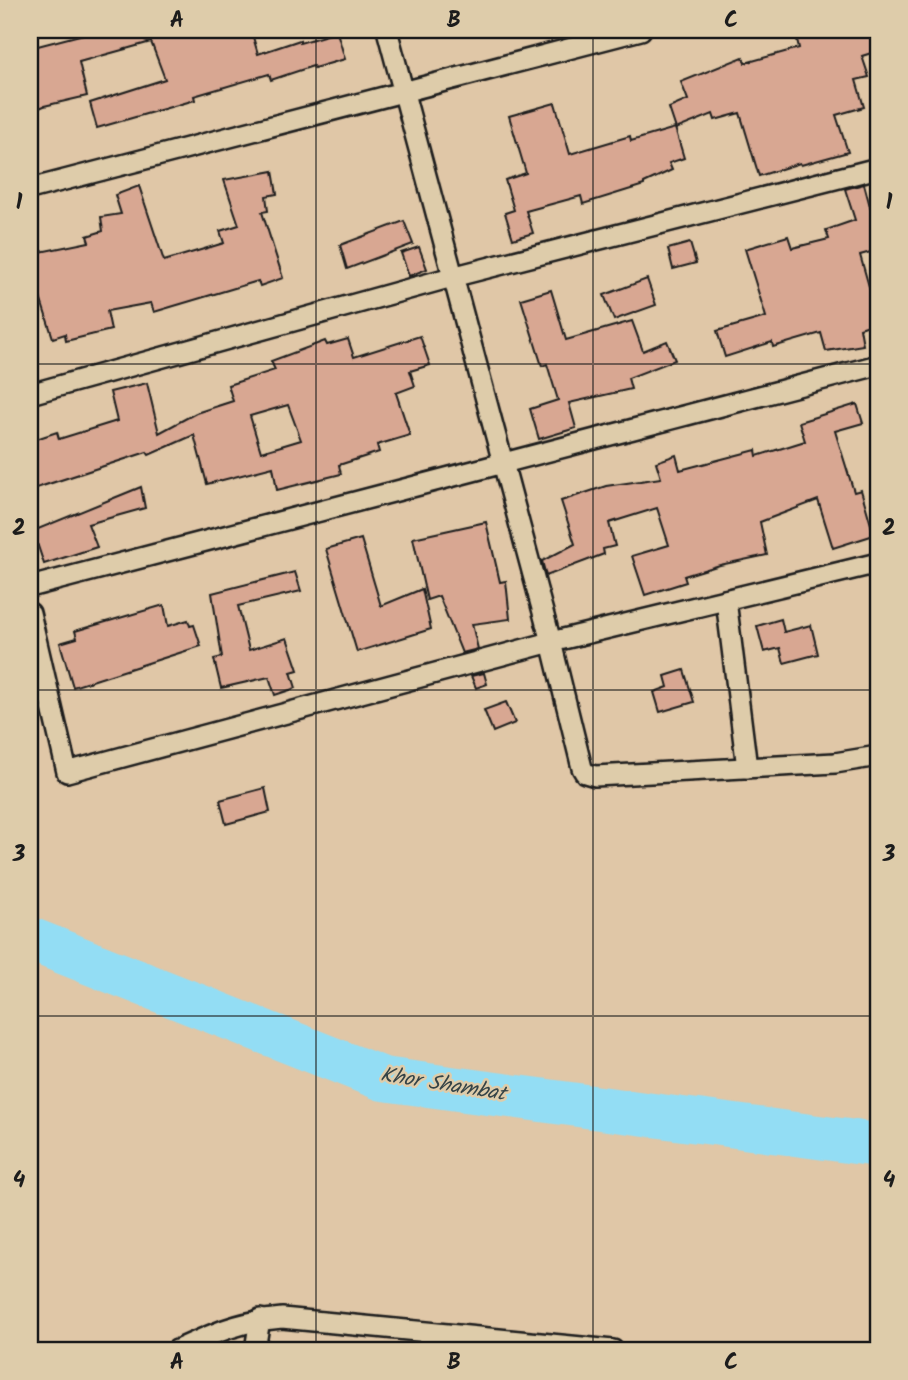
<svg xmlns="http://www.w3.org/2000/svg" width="908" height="1380" viewBox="0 0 908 1380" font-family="Kalam,sans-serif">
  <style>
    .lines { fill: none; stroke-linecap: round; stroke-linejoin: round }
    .river { stroke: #93ddf4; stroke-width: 44 }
    .building { fill: #d8a792; stroke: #1c1c1c; stroke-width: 2; fill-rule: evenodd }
    .minor-casing { stroke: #1c1c1c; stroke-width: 24 }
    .minor { stroke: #deccaa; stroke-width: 19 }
    .grid { fill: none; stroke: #1c1c1c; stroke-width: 2; stroke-opacity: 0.55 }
    .labels { text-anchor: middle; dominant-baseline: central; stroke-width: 5; stroke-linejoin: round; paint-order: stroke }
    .water-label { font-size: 21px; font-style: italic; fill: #344347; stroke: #deccaa }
    .neatline { fill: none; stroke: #1c1c1c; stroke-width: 2.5 }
    .grid-label { font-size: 23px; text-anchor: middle; font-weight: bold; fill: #1c1c1c }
  </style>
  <rect width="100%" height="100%" fill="#e0c7a7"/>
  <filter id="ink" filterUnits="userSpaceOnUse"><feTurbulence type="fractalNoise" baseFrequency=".0143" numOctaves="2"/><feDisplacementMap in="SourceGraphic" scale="14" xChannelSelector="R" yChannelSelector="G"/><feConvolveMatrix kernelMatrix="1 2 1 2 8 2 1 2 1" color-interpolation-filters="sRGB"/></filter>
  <g filter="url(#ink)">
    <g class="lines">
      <!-- river -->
      <polyline class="river" points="30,939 383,1079 878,1145"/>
    </g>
    <!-- building -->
    <g class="building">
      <polygon points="99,30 251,30 258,54 300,40 300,43 337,32 345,59 314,68 313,66 271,80 269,74 194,96 195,100 97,128 90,103 165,79 151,42 79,62 87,96 44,106 30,112 30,48"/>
      <polygon points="815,30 878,30 878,51 862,56 869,77 856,80 864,107 836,115 848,152 801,165 800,163 759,176 740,113 715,120 713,114 676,129 669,108 688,100 681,82 743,57 745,63 799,48 796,35"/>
      <polygon points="555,103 570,154 630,136 631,141 675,128 684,158 669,163 672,170 644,183 644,185 583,204 581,196 526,211 533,233 513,239 505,213 514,210 505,180 526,173 509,116"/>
      <polygon points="273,171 277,194 266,196 268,211 262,212 283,278 260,286 258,281 154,312 151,303 107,311 111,330 66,341 65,334 53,338 30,266 30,254 89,242 87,236 103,231 101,217 121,214 115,195 139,186 164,261 224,243 220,231 239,225 224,180"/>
      <polygon points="864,184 874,221 878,219 878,250 860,255 872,297 878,295 878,322 860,328 863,345 826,351 821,333 773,347 772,342 725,357 717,331 766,317 745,249 788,236 792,248 829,239 826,230 855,220 845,189"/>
      <polygon points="404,221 413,244 347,269 340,245"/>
      <polygon points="690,243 696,263 673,269 668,249"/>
      <polygon points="419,247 427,269 409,276 401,253"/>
      <polygon points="647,279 656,305 614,320 604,295"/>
      <polygon points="551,290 566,340 632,321 643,351 667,341 675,360 628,378 631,389 569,403 576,428 539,439 530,409 558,400 547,364 542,366 521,299"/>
      <path d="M 420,336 L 430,365 L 410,371 L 415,386 L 396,393 L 410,435 L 377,445 L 379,452 L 339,465 L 341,474 L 277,490 L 273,467 L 207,484 L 194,435 L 149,455 L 147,452 L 30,490 L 30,441 L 57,432 L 59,439 L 117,421 L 110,392 L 147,383 L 159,433 L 196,413 L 233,401 L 228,385 L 275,370 L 271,361 L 325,341 L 327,345 L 348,339 L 354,357 ZM 288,405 L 301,440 L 261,452 L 250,416 Z"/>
      <polygon points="857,404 863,423 835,431 854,492 861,490 874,535 833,548 818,500 760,522 767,555 720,565 684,576 686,582 645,595 632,556 669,545 657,508 609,523 615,546 603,549 604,554 546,576 542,561 575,544 561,501 606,486 661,478 656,462 676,455 680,470 756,450 757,456 805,441 799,422"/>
      <polygon points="141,487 145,508 88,524 97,547 44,564 33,531"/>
      <polygon points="486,522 500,582 506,581 510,619 472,624 478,649 462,653 439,596 427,600 413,538"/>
      <polygon points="361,539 381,606 422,589 431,629 357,652 326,549"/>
      <polygon points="295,572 301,591 238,606 249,650 287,638 298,670 291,672 296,688 275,695 269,677 221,688 214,659 222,657 212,593"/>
      <polygon points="164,605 168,626 188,620 190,626 194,625 201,646 73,687 60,643 77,638 75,631"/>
      <polygon points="781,619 784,632 811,625 818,654 784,663 780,648 764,652 757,626"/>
      <polygon points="684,670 694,702 660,712 654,692 668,687 665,676"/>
      <polygon points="484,673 487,684 476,688 471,676"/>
      <polygon points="506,702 515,723 493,732 484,710"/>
      <polygon points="265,788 270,812 226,824 220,800"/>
    </g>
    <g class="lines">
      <defs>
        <g id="minor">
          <polyline points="387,30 551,642 582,768 585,773 595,776 835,763 878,756"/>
          <polyline points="30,189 641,30"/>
          <polyline points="30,394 452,277 878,168"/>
          <polyline points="30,587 878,365"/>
          <polyline points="726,600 747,768"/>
          <polyline points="30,613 67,772 551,642 878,563"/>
          <path d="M 177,1350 C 214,1333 240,1321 282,1318 L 613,1350"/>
          <polyline points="255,1350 260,1319"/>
        </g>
      </defs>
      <!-- minor casing -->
      <use href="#minor" class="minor-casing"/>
      <!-- minor -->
      <use href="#minor" class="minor"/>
    </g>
  </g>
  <!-- grid -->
  <path class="grid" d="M 316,30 L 316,1350M 593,30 L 593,1350M 30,364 L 878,364M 30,690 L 878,690M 30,1016 L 878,1016"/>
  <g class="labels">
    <!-- water labels -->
    <g class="water-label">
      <text transform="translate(443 1085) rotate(9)">Khor Shambat</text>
    </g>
  </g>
  <!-- margin -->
  <rect width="908" height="1380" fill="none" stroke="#deccaa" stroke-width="77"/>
  <rect x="38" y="38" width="832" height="1304" class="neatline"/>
  <g class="grid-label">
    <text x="177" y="27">A</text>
    <text x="454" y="27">B</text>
    <text x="731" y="27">C</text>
    <text x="19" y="209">1</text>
    <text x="889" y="209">1</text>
    <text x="19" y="535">2</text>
    <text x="889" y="535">2</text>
    <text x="19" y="861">3</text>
    <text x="889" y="861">3</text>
    <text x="19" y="1187">4</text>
    <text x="889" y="1187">4</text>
    <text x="177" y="1369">A</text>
    <text x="454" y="1369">B</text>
    <text x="731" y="1369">C</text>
  </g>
</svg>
